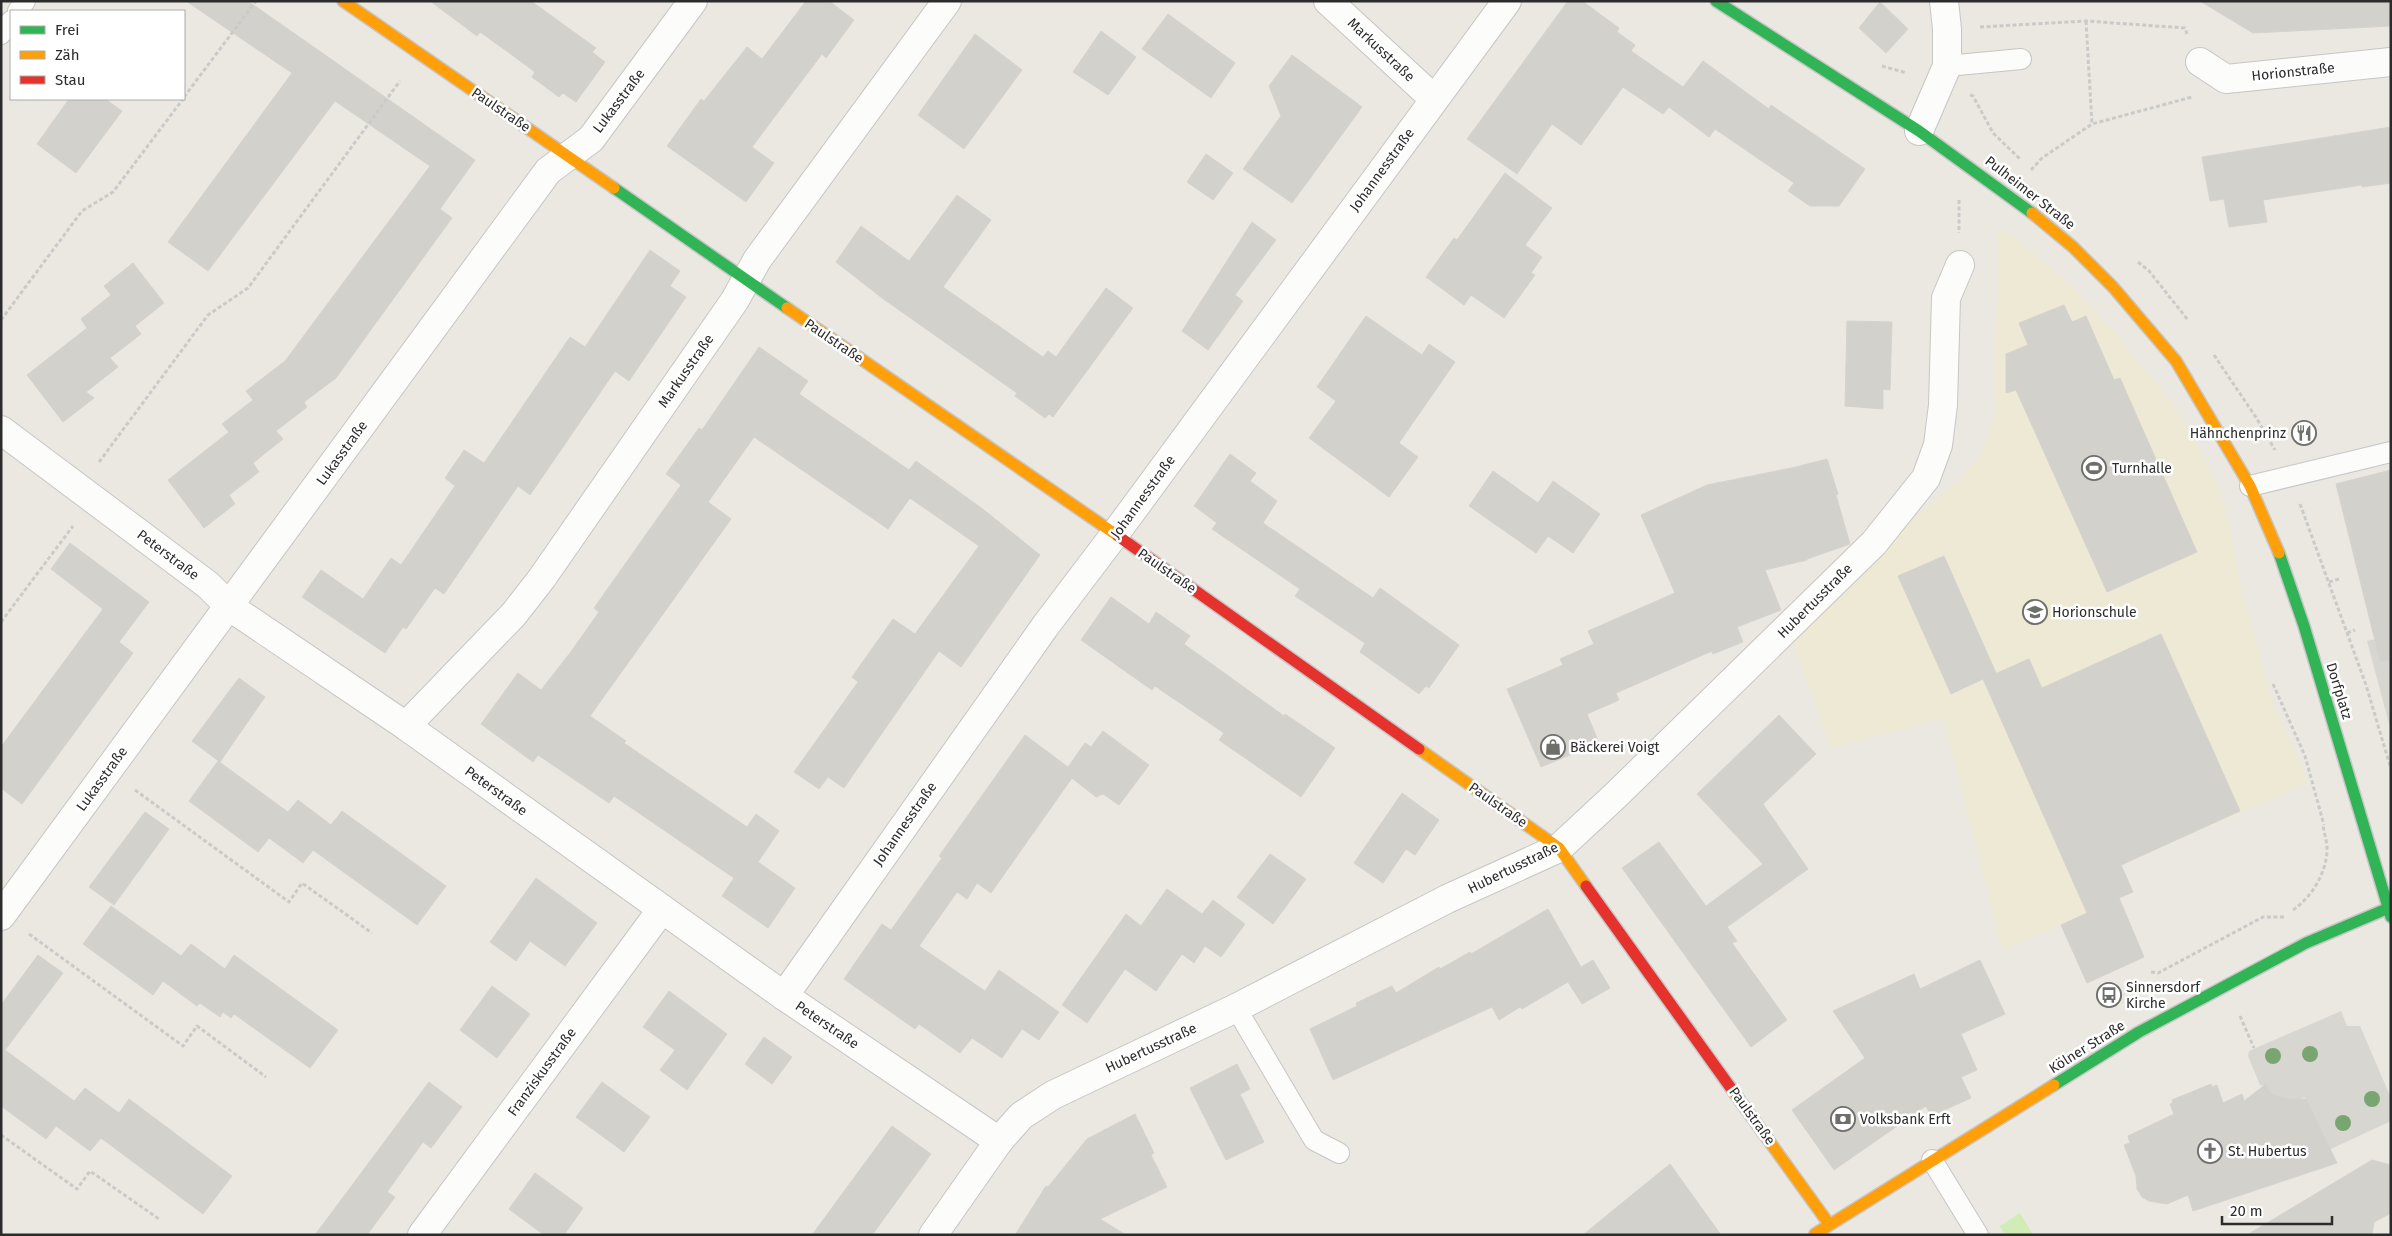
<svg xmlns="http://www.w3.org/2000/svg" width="2392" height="1236" viewBox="0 0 2392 1236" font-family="'Fira Sans',sans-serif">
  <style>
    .education { fill: #eee9d5 }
    .pitch { fill: #d1ecb6 }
    .plaza { fill: #d8d6d0 }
    .building { fill: #d3d1cc; stroke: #d5d3cd }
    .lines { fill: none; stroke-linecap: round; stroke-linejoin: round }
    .lane-casing { stroke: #c7c6c6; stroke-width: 22 }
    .street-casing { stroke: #c7c6c6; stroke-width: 30 }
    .fast-casing { stroke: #c7c6c6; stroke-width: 14 }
    .slow-casing { stroke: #c7c6c6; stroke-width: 14 }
    .jam-casing { stroke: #c7c6c6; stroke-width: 14 }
    .path { stroke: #cacac9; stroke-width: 3; stroke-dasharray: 4 2.5; stroke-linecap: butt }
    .lane { stroke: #fcfcfa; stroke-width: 20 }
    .street { stroke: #fcfcfa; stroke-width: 28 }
    .fast { stroke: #30b455; stroke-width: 11 }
    .slow { stroke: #ff9f0a; stroke-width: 11 }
    .jam { stroke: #e5322d; stroke-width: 11 }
    .tree { fill: #79a571 }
    .labels { text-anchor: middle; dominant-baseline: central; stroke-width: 5; stroke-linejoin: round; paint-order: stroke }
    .street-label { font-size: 14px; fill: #2c2c2c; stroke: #fff }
    .poi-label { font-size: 14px; fill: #2c2c2c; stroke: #fff; text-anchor: start }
  </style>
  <rect width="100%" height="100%" fill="#eae8e1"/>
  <!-- education -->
  <polygon class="education" points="1998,231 2008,232 2071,285 2121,339 2172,403 2202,454 2218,485 2229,522 2241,588 2271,696 2308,783 2151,852 2137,820 2107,834 2133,892 2003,951 1943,719 1831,748 1793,642 1902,529 1958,481 1974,464 1983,450 1992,425 1995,401"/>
  <!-- pitch -->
  <polygon class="pitch" points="2020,1213 2033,1235 2005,1235 2000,1226"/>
  <!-- plaza -->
  <g class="plaza">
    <polygon points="2391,635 2391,731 2367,641"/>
    <polygon points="2341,1011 2347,1026 2360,1026 2391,1098 2391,1121 2301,1163 2307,1101 2305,1097 2295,1101 2287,1099 2276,1110 2268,1087 2260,1085 2248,1056 2249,1051"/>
  </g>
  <!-- building -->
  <g class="building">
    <polygon points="186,1 248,1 475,160 440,209 452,218 336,378 304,402 307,407 276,431 283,439 253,463 259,472 229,495 235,504 204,528 168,480 229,432 222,424 253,400 246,391 285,361 430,166 335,101 208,271 168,242 292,73"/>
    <polygon points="430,1 531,1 596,48 592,52 605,62 576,102 563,93 559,97 532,77 535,72 508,52 480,32 477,36"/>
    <polygon points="806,1 829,1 854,20 826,58 822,54 752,147 774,163 746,202 667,146 701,99 704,101 747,47 762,59"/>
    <polygon points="1568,1 1582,1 1619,28 1617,32 1635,45 1631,51 1683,87 1703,61 1769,109 1771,105 1865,169 1839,206 1810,206 1788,191 1794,183 1715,129 1709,137 1669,107 1663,114 1623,87 1581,145 1552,124 1517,174 1467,139"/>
    <polygon points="2200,1 2391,1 2391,26 2253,33"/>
    <polygon points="1880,2 1908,29 1886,53 1859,28"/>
    <polygon points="1168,14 1235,63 1211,98 1142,49"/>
    <polygon points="1101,31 1136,57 1108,95 1073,72"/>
    <polygon points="975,34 1022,70 964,149 918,115"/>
    <polygon points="1292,55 1362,107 1292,203 1243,169 1281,116 1269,86"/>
    <polygon points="69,99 105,99 122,111 76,173 37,144"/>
    <polygon points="2391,127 2391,183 2362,187 2362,185 2263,200 2267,222 2229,227 2224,199 2210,201 2202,157"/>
    <polygon points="1206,154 1233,173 1213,200 1187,182"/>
    <polygon points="1505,173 1552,208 1525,245 1542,257 1531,273 1535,275 1504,318 1471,295 1464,305 1426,277 1454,238 1457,240"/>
    <polygon points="957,195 991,220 943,287 1043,357 1048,351 1056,357 1106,288 1133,308 1053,417 1049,414 1045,418 1015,396 1017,393 882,298 836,262 861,226 909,261"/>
    <polygon points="1252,222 1276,240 1235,295 1243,301 1208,350 1182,331"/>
    <polygon points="650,250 680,271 670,286 686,297 629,381 615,371 530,495 518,486 444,594 435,588 406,629 403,627 385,653 302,597 321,570 363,599 391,558 401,565 455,486 445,478 464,450 484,463 570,337 585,347"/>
    <polygon points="133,263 164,303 135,326 141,334 110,358 118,367 86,392 94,398 63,422 27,375 87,328 81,319 111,295 104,286"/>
    <polygon points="2064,305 2072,322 2086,316 2114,380 2120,378 2197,552 2107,592 2016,390 2006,393 2006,354 2028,345 2019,323"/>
    <polygon points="1366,316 1422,355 1429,344 1455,362 1399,443 1418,457 1389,497 1309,438 1336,401 1317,387"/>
    <polygon points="1847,321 1892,322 1890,390 1883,389 1883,409 1845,406"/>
    <polygon points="759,347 808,381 799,394 909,470 916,461 984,510 1040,555 961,667 939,651 844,788 828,777 819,789 794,772 858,682 852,677 893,619 915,634 979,546 910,498 888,529 754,437 708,502 731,519 590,716 626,741 624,743 747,827 756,814 779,831 758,862 795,888 768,928 722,896 734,878 614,796 609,803 538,755 533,762 481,724 518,673 541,690 570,653 599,612 594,608 681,485 666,474 699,428 702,430"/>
    <polygon points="1230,454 1256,473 1250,481 1277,501 1263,523 1373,598 1380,588 1459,645 1429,688 1426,686 1419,694 1360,652 1365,643 1295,596 1300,589 1212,529 1217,523 1194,506"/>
    <polygon points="1827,459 1838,494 1836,495 1850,544 1807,559 1807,560 1765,570 1781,610 1737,627 1743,642 1713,654 1712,651 1616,693 1619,700 1587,714 1599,743 1541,767 1507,689 1563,665 1560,659 1594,644 1588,631 1675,593 1641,515 1707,485 1796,467"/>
    <polygon points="2391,470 2391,660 2380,661 2336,484"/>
    <polygon points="1493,471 1538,503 1553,481 1600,514 1573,553 1548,536 1536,553 1469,506"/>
    <polygon points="70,543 149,602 119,642 133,653 22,804 1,788 1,747 103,609 51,569"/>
    <polygon points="1944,556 1996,673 1995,674 2029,659 2042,688 2161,634 2240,811 2121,865 2133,892 2119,898 2144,957 2087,983 2061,925 2087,913 1983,679 1951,694 1898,576"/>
    <polygon points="1111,597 1149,624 1156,612 1190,636 1184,644 1284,716 1285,714 1335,748 1301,797 1219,740 1224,733 1155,686 1152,690 1081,640"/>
    <polygon points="239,678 265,697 220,762 192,741"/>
    <polygon points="1779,715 1816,754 1763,804 1808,869 1727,927 1737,941 1732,943 1787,1020 1751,1047 1622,868 1659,842 1706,906 1763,864 1697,794"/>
    <polygon points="1103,731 1149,765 1119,805 1103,794 1096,797 1072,778 991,893 977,883 967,899 957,892 919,946 985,991 999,970 1059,1012 1039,1040 1022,1029 1002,1058 972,1038 960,1053 919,1024 915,1029 844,979 882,924 891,930 942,858 939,856 1025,735 1068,767 1085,743 1091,747"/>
    <polygon points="218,761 288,812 298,800 331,825 342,811 446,886 417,925 313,850 303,863 269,838 258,852 189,801"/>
    <polygon points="1402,793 1439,820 1415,855 1406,849 1383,883 1354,863"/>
    <polygon points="145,812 169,829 114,905 89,887"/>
    <polygon points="1270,854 1306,879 1273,924 1237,897"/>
    <polygon points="536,878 597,923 565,966 530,941 516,961 490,942"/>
    <polygon points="1167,889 1202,914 1213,900 1245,924 1221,957 1205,946 1194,963 1182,954 1156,991 1125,969 1087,1023 1062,1005 1126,914 1141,926"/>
    <polygon points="111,906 181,956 191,944 225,969 234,955 338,1030 310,1068 234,1014 231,1018 223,1012 220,1017 200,1003 197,1006 163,981 153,995 83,944"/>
    <polygon points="1548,909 1581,967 1593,960 1610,988 1582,1004 1568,982 1522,1009 1520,1007 1499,1020 1492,1007 1333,1080 1310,1029 1357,1006 1356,1003 1392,986 1396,993 1439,967 1440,969 1470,952 1471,954"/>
    <polygon points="38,955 63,973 5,1050 74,1101 85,1088 119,1113 129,1099 232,1176 203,1214 101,1138 90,1151 56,1126 46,1139 1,1106 1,1005"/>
    <polygon points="1980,960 2005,1014 1961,1034 1977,1070 1961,1077 1971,1098 1931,1116 1926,1106 1834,1170 1792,1110 1865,1058 1833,1011 1914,974 1920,989"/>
    <polygon points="492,986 530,1014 497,1058 460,1030"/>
    <polygon points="669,991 727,1034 687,1090 660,1070 675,1050 643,1027"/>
    <polygon points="764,1037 792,1057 772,1084 745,1064"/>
    <polygon points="1237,1064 1250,1089 1240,1094 1264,1142 1226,1160 1190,1088"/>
    <polygon points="429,1082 462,1107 431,1148 423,1142 387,1192 395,1197 367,1235 315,1235"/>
    <polygon points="602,1082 650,1117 624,1152 576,1117"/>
    <polygon points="2211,1084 2212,1087 2217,1085 2223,1103 2242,1094 2244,1101 2266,1084 2271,1094 2290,1099 2306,1099 2337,1163 2193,1211 2188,1195 2167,1204 2149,1201 2142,1197 2137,1189 2136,1176 2124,1145 2130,1143 2128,1136 2174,1114 2170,1104 2173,1103 2172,1100"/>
    <polygon points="1135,1114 1154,1153 1151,1155 1167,1187 1100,1219 1126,1235 1015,1235 1046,1186 1048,1187 1087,1139"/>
    <polygon points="892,1126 931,1154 872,1235 812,1235"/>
    <polygon points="2372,1160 2391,1165 2391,1213 2374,1222 2372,1235 2247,1235"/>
    <polygon points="1670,1164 1721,1235 1583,1235 1622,1203"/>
    <polygon points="535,1173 583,1208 564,1235 544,1235 509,1209"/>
  </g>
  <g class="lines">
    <defs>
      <g id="lane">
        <polyline points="18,11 25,1"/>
        <polyline points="1,34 11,21"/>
        <polyline points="1947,66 2021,59"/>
        <polyline points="2250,486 2391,452"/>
        <polyline points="1236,1008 1314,1140 1339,1153"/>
        <polyline points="1932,1160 1978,1235"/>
      </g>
      <g id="street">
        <polyline points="1328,1 1434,99"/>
        <polyline points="2200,62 2226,79 2391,62"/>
        <polyline points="1919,131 1947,66 1947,29 1944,1"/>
        <polyline points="1,430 208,585 230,607 406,726 784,996 999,1141"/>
        <polyline points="406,726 514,614 542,578 735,300 757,260 947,1"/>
        <polyline points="1,916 548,171 591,139 693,1"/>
        <polyline points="784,996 1046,625 1115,534 1507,1"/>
        <polyline points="422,1235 662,909"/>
        <polyline points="933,1235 999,1141 1021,1116 1053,1095 1236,1008 1447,899 1559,848 1615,796 1874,543 1926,478 1938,445 1943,405 1946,298 1960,265"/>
      </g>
      <g id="fast">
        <polyline points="1716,1 1919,131 2032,213"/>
        <polyline points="614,188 787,308"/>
        <polyline points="2279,553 2304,626 2391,917"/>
        <polyline points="2054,1085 2139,1032 2306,943 2391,907"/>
      </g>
      <g id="slow">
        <polyline points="343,1 614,188"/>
        <polyline points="2032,213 2073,247 2113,287 2176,361 2250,486 2279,553"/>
        <polyline points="787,308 1118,536"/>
        <polyline points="1419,749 1559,848 1586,886"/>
        <polyline points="1733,1091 1829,1224"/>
        <polyline points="1815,1234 2054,1085"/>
      </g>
      <g id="jam">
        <polyline points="1118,536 1419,749"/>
        <polyline points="1586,886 1733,1091"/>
      </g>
    </defs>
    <!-- lane casing -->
    <use href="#lane" class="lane-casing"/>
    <!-- street casing -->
    <use href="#street" class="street-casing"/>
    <!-- fast casing -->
    <use href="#fast" class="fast-casing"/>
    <!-- slow casing -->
    <use href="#slow" class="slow-casing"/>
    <!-- jam casing -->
    <use href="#jam" class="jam-casing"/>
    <!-- path -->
    <g class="path">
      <polyline points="2086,21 2092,124"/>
      <polyline points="1980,27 2086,21 2185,28 2187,34"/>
      <polyline points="1882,66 1907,73"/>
      <polyline points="1970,95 1973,96 1993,133 2020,159"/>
      <polyline points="184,97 256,1"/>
      <polyline points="2031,170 2042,158 2092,124 2192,97"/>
      <polyline points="1959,200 1959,233"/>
      <polyline points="2138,262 2149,271 2188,320"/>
      <polyline points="1,320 82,211 113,192 183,99"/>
      <polyline points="2214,355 2257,419 2275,450"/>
      <polyline points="99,462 208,315 248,288 400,81"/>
      <polyline points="2300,504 2366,685 2391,769"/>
      <polyline points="2329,582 2339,579"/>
      <polyline points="1,622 73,526"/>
      <polyline points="2347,633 2355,630"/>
      <polyline points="2273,684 2305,756 2324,825"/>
      <polyline points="135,790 289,902 302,883 372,933"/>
      <path d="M 2293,910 C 2312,897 2327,872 2327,849 C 2327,841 2324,833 2323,825"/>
      <polyline points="29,934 183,1046 197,1026 266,1077"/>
      <polyline points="2151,972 2158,973 2263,917 2284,917"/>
      <polyline points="2240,1016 2254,1048"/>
      <polyline points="1,1135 77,1189 90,1171 159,1219"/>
    </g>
    <!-- lane -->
    <use href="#lane" class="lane"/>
    <!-- street -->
    <use href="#street" class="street"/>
    <!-- fast -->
    <use href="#fast" class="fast"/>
    <!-- slow -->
    <use href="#slow" class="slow"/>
    <!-- jam -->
    <use href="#jam" class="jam"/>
  </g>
  <!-- trees -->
  <g class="tree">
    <circle cx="2310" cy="1054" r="8"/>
    <circle cx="2273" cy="1056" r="8"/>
    <circle cx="2372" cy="1099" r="8"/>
    <circle cx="2343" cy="1123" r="8"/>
  </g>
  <!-- icons -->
  <defs>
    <symbol id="restaurant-ring" viewBox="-11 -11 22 22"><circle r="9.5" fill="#fff" stroke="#6e6e6b" stroke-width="1.5"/><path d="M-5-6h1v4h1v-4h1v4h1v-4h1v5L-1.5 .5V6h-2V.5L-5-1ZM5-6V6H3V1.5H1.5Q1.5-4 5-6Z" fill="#6e6e6b"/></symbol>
    <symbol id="stadium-ring" viewBox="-11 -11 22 22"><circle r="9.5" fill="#fff" stroke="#6e6e6b" stroke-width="1.5"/><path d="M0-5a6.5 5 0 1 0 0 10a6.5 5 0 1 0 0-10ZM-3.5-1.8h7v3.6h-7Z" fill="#6e6e6b"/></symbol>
    <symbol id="school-ring" viewBox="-11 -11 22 22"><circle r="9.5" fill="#fff" stroke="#6e6e6b" stroke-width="1.5"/><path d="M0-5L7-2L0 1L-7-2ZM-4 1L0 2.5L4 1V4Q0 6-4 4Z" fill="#6e6e6b"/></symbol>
    <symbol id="shop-ring" viewBox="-11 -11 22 22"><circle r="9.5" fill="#fff" stroke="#6e6e6b" stroke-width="1.5"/><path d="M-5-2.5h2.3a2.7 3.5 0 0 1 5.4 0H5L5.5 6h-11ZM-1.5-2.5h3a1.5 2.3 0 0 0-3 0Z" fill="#6e6e6b"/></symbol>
    <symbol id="bus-ring" viewBox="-11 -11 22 22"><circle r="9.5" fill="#fff" stroke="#6e6e6b" stroke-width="1.5"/><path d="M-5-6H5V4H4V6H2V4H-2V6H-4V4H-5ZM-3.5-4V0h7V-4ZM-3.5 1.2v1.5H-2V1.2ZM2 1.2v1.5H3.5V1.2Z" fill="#6e6e6b"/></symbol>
    <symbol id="bank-ring" viewBox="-11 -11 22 22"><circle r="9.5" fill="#fff" stroke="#6e6e6b" stroke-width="1.5"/><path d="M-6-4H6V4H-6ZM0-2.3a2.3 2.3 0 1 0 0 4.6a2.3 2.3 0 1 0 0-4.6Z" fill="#6e6e6b"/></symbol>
    <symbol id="church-ring" viewBox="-11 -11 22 22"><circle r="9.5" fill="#fff" stroke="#6e6e6b" stroke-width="1.5"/><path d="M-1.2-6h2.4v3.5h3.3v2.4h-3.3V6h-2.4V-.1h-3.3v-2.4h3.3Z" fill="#6e6e6b"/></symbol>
  </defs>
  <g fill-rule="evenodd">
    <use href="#restaurant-ring" x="2290" y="419" width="28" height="28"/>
    <use href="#stadium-ring" x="2080" y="454" width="28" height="28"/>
    <use href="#school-ring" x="2021" y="598" width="28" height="28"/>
    <use href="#shop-ring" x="1539" y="733" width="28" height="28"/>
    <use href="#bus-ring" x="2095" y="981" width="28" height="28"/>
    <use href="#bank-ring" x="1829" y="1105" width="28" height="28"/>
    <use href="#church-ring" x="2196" y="1137" width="28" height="28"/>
  </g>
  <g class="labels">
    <!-- street labels -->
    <g class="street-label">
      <text transform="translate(1381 50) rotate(43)">Markusstraße</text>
      <text transform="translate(2293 72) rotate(-6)">Horionstraße</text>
      <text transform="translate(619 101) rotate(-53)">Lukasstraße</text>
      <text transform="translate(501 110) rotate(34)">Paulstraße</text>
      <text transform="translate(1382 170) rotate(-54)">Johannesstraße</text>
      <text transform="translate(2030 193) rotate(38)">Pulheimer Straße</text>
      <text transform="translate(834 341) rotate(34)">Paulstraße</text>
      <text transform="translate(686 371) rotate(-55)">Markusstraße</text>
      <text transform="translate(342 453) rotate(-54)">Lukasstraße</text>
      <text transform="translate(1143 497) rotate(-54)">Johannesstraße</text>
      <text transform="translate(168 555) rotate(37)">Peterstraße</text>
      <text transform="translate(1167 571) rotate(35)">Paulstraße</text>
      <text transform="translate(1815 601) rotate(-45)">Hubertusstraße</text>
      <text transform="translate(2339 691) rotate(73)">Dorfplatz</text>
      <text transform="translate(102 779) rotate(-54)">Lukasstraße</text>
      <text transform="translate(496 791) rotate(36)">Peterstraße</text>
      <text transform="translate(1498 805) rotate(35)">Paulstraße</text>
      <text transform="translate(905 824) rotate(-55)">Johannesstraße</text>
      <text transform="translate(1513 868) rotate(-26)">Hubertusstraße</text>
      <text transform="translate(827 1025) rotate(34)">Peterstraße</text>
      <text transform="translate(2087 1047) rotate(-32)">Kölner Straße</text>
      <text transform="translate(1151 1048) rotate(-25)">Hubertusstraße</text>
      <text transform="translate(542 1072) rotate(-54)">Franziskusstraße</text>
      <text transform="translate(1752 1116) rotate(54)">Paulstraße</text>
    </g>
    <!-- poi labels -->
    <g class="poi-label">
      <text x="2286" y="433" text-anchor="end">Hähnchenprinz</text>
      <text x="2112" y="468">Turnhalle</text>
      <text x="2052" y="612">Horionschule</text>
      <text x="1570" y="747">Bäckerei Voigt</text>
      <text x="2126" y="987">Sinnersdorf<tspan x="2126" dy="16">Kirche</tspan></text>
      <text x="1860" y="1119">Volksbank Erft</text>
      <text x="2228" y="1151">St. Hubertus</text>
    </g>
  </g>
  <!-- border -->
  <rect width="2392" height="1236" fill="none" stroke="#2c2c2c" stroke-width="5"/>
  <!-- legend -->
  <rect x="10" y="10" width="175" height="90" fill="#ffffff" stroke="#ababab"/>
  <rect x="20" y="26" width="25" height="8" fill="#30b455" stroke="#ababab"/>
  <text x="55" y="35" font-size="15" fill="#2c2c2c">Frei</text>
  <rect x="20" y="51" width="25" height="8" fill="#ff9f0a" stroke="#ababab"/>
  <text x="55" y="60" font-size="15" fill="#2c2c2c">Zäh</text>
  <rect x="20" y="76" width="25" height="8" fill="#e5322d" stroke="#ababab"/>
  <text x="55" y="85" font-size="15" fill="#2c2c2c">Stau</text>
  <!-- scale -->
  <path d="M2222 1216v8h110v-8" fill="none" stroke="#2c2c2c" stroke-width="2.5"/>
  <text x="2230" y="1216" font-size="15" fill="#2c2c2c" stroke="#ffffff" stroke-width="4" paint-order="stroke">20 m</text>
</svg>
